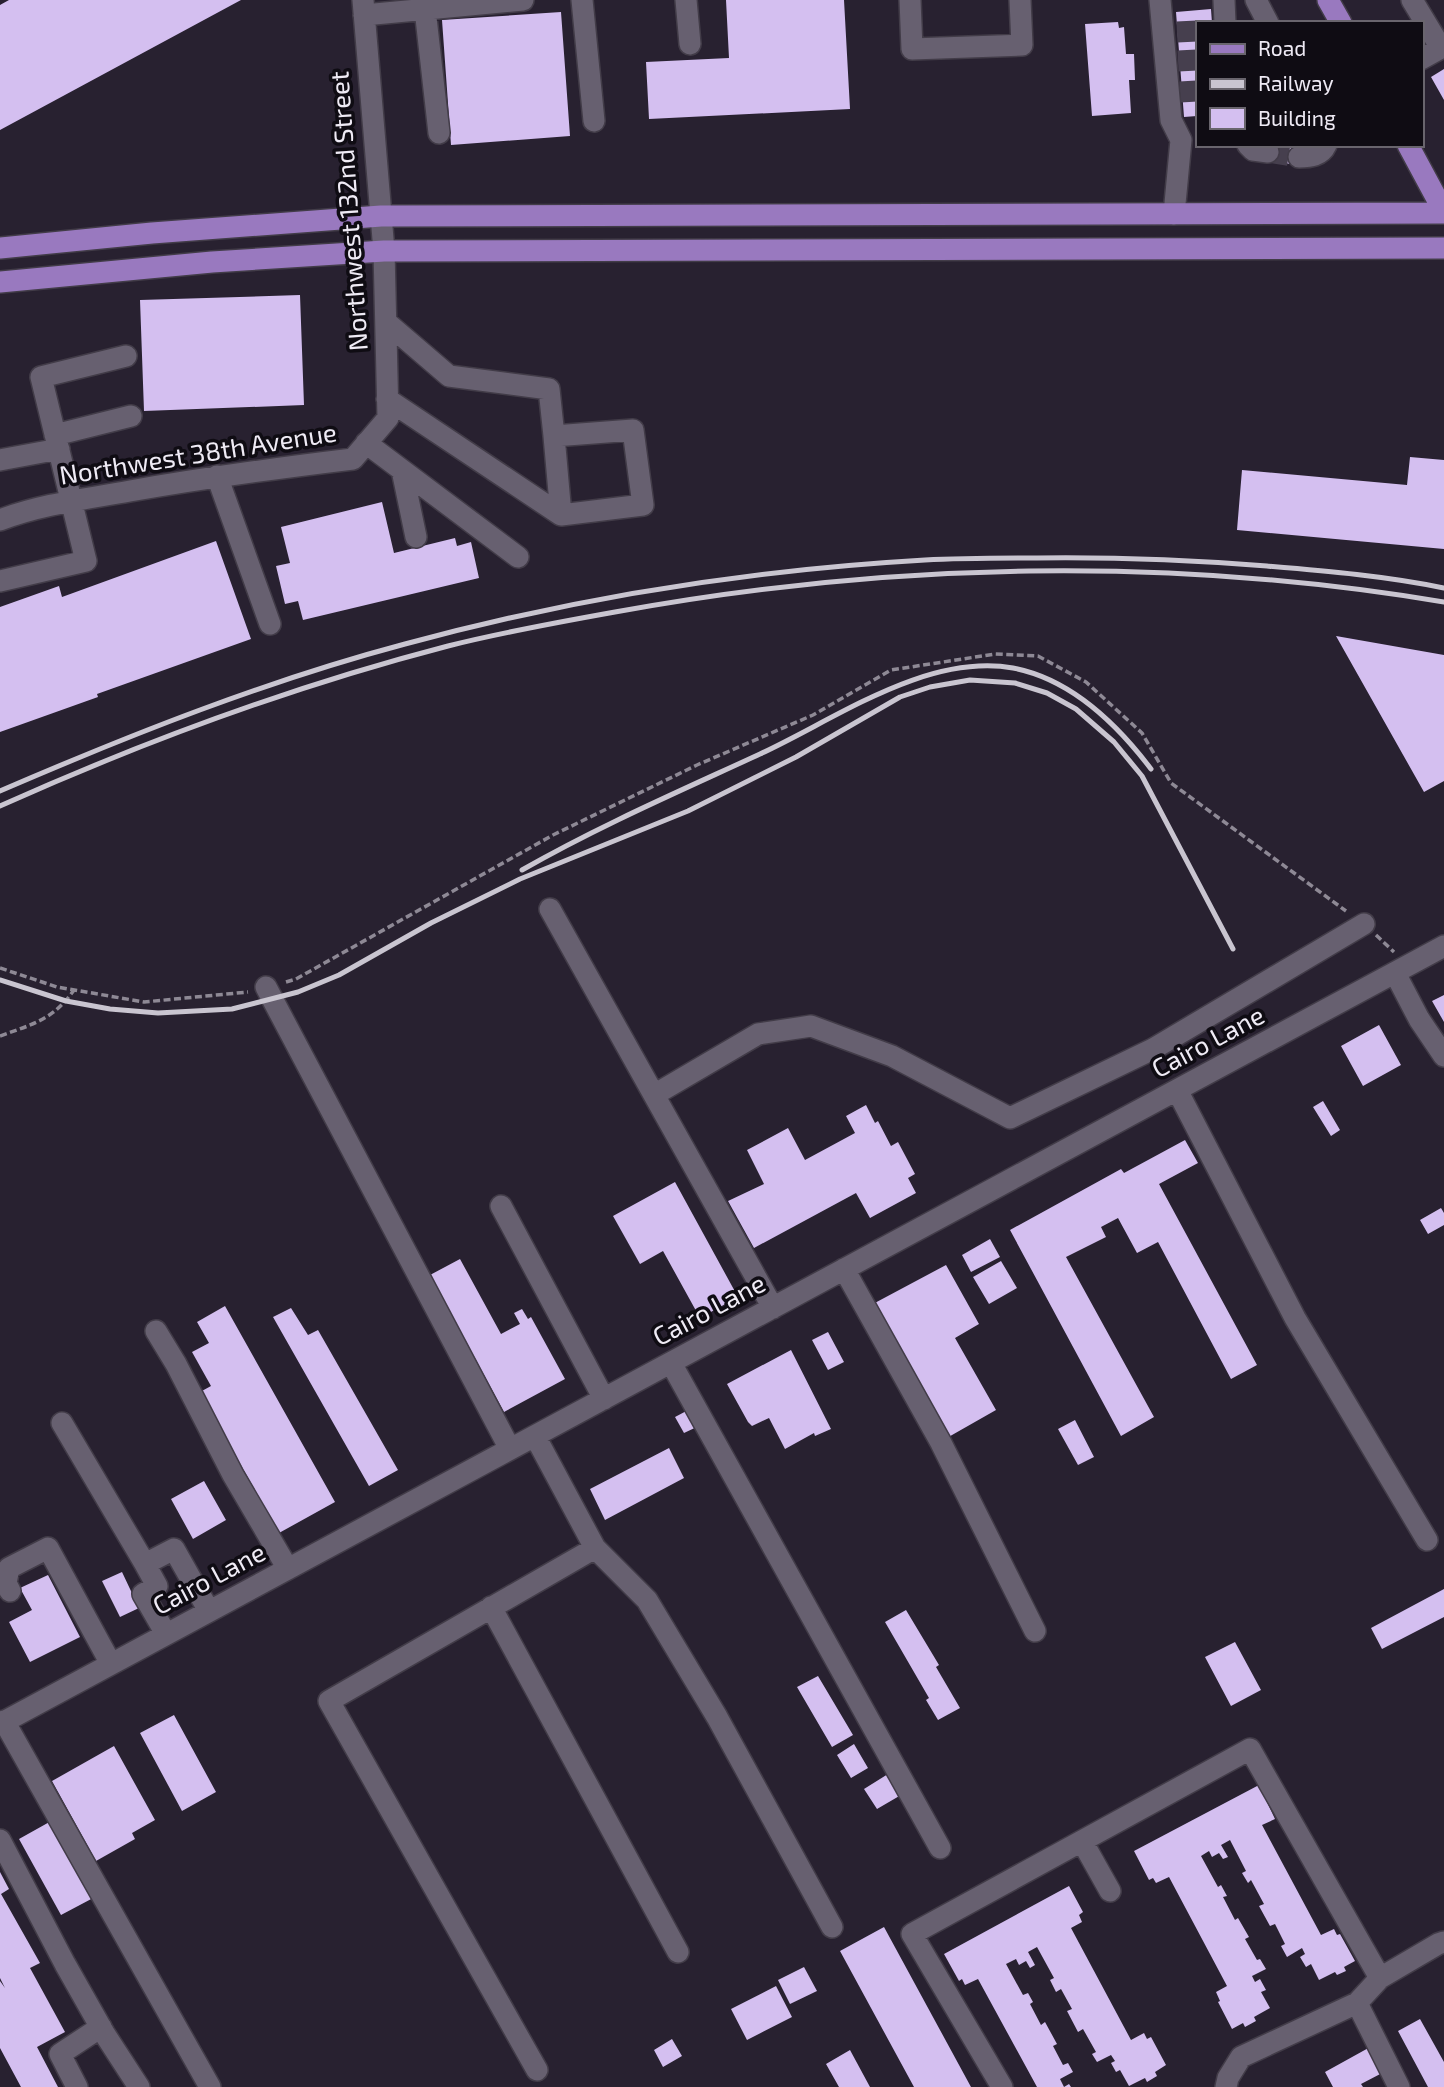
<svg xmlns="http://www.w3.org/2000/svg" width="1444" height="2087" viewBox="0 0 1444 2087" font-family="'Exo 2',sans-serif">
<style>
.building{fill:#d4bff0}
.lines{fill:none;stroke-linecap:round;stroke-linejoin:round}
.minor-tunnel{stroke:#463f4e;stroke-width:21;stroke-dasharray:21 10;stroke-linecap:butt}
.minor-casing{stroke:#423c48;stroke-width:24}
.major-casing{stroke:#423c48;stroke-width:24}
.path{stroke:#8e8995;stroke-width:3.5;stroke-dasharray:7 3.5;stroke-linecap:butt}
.minor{stroke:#676070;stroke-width:21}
.major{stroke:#9979bf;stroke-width:21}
.rail{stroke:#c9c5d0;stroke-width:5}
.labels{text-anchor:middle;stroke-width:7;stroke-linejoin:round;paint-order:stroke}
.street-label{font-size:26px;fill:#efebf5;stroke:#0f0c13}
</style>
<rect width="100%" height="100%" fill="#282130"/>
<path class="building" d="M9,0h232l-241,130v-125z
M726,0h118l6,109 -201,10 -3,-57 83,-4z
M1211,9l1,14h-15v93l-13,1 -8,-105z
M561,12l9,124 -119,9 -9,-125z
M1118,22l1,6 5,-1 2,27h8l1,26h-6l2,33 -39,3 -7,-92z
M1444,69v31l-13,-23z
M1268,145h23l-1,3 10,1 -3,16 -31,-5z
M300,295l4,110 -160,6 -4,-111z
M1410,457l34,3v89l-207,-19 5,-60 165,15z
M382,502l12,51 61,-15 2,8 14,-4 8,36 -176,42 -5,-19 -13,3 -9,-38 14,-3 -9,-36z
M216,541l35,98 -154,55 1,3 -98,35v-125l59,-21 3,11z
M1336,636l108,19v126l-20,11z
M1444,995v27l-12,-21z
M1379,1025l22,40 -38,21 -22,-40z
M1323,1101l17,29 -9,6 -18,-29z
M866,1105l9,18 3,-2 13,25 7,-4 17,32 -7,4 8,15 -46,25 -14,-25 -102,55 -26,-47 36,-17 -17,-34 41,-22 17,32 50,-27 -9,-17z
M1185,1140l13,23 -39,21 98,181 -26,14 -73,-137 -21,11 -19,-35 -17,9 5,10 -40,20 88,160 -33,19 -111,-206 111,-61 3,4z
M675,1182l63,115 -38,21 -37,-67 -23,13 -27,-48z
M1441,1208l3,5v12l-16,9 -8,-14z
M990,1239l10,18 -29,15 -9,-17z
M460,1259l41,75 19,-10 -6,-11 8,-4 6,10 3,-2 34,62 -61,33 -74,-137z
M1001,1261l16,27 -28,16 -16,-27z
M946,1265l33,59 -24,14 41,72 -51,29 -74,-134z
M225,1306l110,196 -56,31 -79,-141 11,-6 -19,-34 17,-9 -12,-21z
M291,1308l17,27 10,-5 80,140 -29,16 -96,-169z
M828,1332l16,30 -16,8 -16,-30z
M791,1350l40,79 -16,7 -1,-3 -29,16 -16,-31 -17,8 -4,-4 -21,-38z
M692,1408l9,17 -17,8 -9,-16z
M1075,1420l19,37 -16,8 -20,-36z
M669,1448l15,30 -79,42 -15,-31z
M204,1481l22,39 -33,19 -22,-40z
M122,1572l17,36 -19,9 -18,-36z
M48,1575l32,62 -50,25 -21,-40 23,-12 -12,-22z
M1444,1589v28l-62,32 -11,-21z
M906,1610l33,55 -3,2 24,41 -22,12 -12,-20 3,-2 -44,-76z
M1235,1642l26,48 -30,16 -26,-49z
M818,1676l35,59 -21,12 -35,-60z
M174,1715l42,77 -34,19 -42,-78z
M854,1744l14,24 -17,10 -14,-23z
M114,1746l41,74 -23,13 3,6 -39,22 -44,-80z
M888,1774l13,21 -24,14 -13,-20z
M1259,1785l16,34 -13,6 59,110 13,-6 3,6 3,-1 15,27 -11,6 2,4 -9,4 -2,-3 -16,8 -8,-16 -5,3 -6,-10 5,-3 -3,-6 -15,9 -6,-11 4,-2 -10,-20 -5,2 -11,-20 5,-2 -13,-24 -3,3 -6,-10 4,-2 -16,-31 -9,5 7,12 -5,2 -4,-6 -7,4 -3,-6 -8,5 17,31 3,-2 6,11 -4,1 12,23 3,-2 11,19 -4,2 12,21 3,-1 6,10 -14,7 3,6 5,-3 6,11 -5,2 9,16 -16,9 2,4 -11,6 -2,-4 -11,6 -14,-27 2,-1 -4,-9 11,-6 -58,-109 -13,6 -3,-5 -4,2 -15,-29z
M53,1820l42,77 -34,18 -42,-76z
M0,1872l9,17 -8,5 39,69 -10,5 35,64 -28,15 21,40h-37l-21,-39v-67l5,7 -5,-10z
M1069,1886l14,26 -4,3 3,7 -11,6 60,112 13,-7 3,6 4,-2 15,28 -11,7 2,4 -10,6 -2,-4 -16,8 -9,-16 -4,2 -5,-9 4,-2 -4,-6 -14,7 -5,-8 4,-2 -13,-23 -5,3 -11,-21 5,-2 -11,-20 -5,3 -6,-12 4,-2 -17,-31 -9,5 7,13 -5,3 -4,-7 -7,4 -3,-6 -10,5 17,31 5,-2 5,9 -3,2 11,21 4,-3 12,22 -4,2 10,19 5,-2 5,9 -13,7 4,8 5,-3 2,3h-34l-59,-108 -13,6 -3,-6 -3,2 -15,-27z
M884,1927l87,160h-57l-74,-136z
M804,1967l13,24 -27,13 -12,-24z
M776,1986l16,31 -45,23 -16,-31z
M1420,2019l24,43v25h-16l-30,-56z
M672,2039l10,17 -19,11 -9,-17z
M1372,2046l14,25 -25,13 2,3h-30l-8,-15z
M850,2050l20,37h-31l-13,-23z"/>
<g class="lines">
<path class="minor-tunnel" d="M1177,32l20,-1
M1178,61l19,-1
M1180,92l17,-1
M1268,152l31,5"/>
<g class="minor-casing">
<path id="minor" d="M582,0l12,121
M686,0l4,44
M910,0l2,49 110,-4 -2,-45
M1160,0l11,120 10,20 -7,74
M1224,0l1,23
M1256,0l12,23
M1412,0l29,48 -20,11
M425,9l14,124
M364,15l159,-15
M1248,145l5,5 15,2
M1299,157c11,0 22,-1 27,-12
M386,322l63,54 100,13 5,47
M387,399l174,116 82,-10 -10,-75 -79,6 7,79
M55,435l76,-19
M366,443l152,114
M0,460l59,-11
M402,470l14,67
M217,476l53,148
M0,520c42,-16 86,-21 130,-29 74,-13 148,-23 223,-32l35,-41 -4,-167 -21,-251
M0,581l86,-20 -45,-184 85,-21
M550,909l223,399
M1395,973l24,46 25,37
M266,987l244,462
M1177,1090l118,228 132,222
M654,1095l104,-61 53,-8 81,30 118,62 143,-69 211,-125
M501,1206l103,193
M844,1269l97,174 94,188
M156,1331l20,33 57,111 55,94
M671,1363l269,485
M62,1423l83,141 29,-15 35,62
M535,1436l60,112 -266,153 208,369
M595,1548l52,52 70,117 115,210
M145,1564l12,22 -14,8 23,40
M10,1591l-4,-8 3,-15 39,-20 63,116
M491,1607l187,345
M4,1721l206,366
M0,1724l1444,-778
M0,1840l65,124 39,69 35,54
M1082,1841l28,50
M1380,1978l58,-34 6,-2
M1357,2003l42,84
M77,2087l-17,-33 41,-27
M1002,2087l-90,-153 338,-185 130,229 -23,25 -116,54 -13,21 -2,9"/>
</g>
<g class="major-casing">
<path id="major" d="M1328,0l13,23
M1408,145l36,67
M0,248l152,-15 229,-17 1063,-3
M0,282l212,-20 172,-11 1060,-3"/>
</g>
<path class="path" d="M1376,935l18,17
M0,968l57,19 87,15 104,-10
M286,982l10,-3 257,-144 144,-70 116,-50 78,-45 104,-16 43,2 48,26 56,51 29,50 175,128
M0,1036c33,-12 53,-16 74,-46"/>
<use href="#minor" class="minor"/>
<use href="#major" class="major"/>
<path class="rail" d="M0,791c132,-57 266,-110 405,-147 169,-46 345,-74 520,-84 37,-2 75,-2 112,-2 77,-1 153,2 230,8 59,5 119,10 177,22
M0,806c145,-65 294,-120 448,-160 55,-14 111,-24 167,-34 273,-50 555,-56 829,-10
M522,870c77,-44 158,-79 238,-116 76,-35 166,-101 253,-86 58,11 104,56 138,101
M0,980l66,21 44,8 48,4 74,-4 66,-17 41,-17 92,-52 89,-44 168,-68 108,-54 104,-60 30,-10 40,-7 45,3 32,10 29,16 38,33 28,34 91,173"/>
</g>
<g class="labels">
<g class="street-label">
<text transform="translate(349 211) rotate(-94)" y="9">Northwest 132nd Street</text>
<text transform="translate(198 454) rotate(-9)" y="9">Northwest 38th Avenue</text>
<text transform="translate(1208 1042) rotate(-28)" y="9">Cairo Lane</text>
<text transform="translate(709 1310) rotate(-28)" y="9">Cairo Lane</text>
<text transform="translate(209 1579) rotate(-28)" y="9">Cairo Lane</text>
</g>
</g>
<rect x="1196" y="21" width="228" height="126" fill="#0f0c13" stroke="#69656d" stroke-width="2"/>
<rect x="1210" y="44" width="35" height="10" fill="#9979bf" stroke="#69656d" stroke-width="2"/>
<text x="1258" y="56" font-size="21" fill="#efebf5">Road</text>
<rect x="1210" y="79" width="35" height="10" fill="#c9c5d0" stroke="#69656d" stroke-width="2"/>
<text x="1258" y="91" font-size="21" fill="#efebf5">Railway</text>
<rect x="1210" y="108" width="35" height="21" fill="#d4bff0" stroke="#69656d" stroke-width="2"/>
<text x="1258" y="126" font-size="21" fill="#efebf5">Building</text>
</svg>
